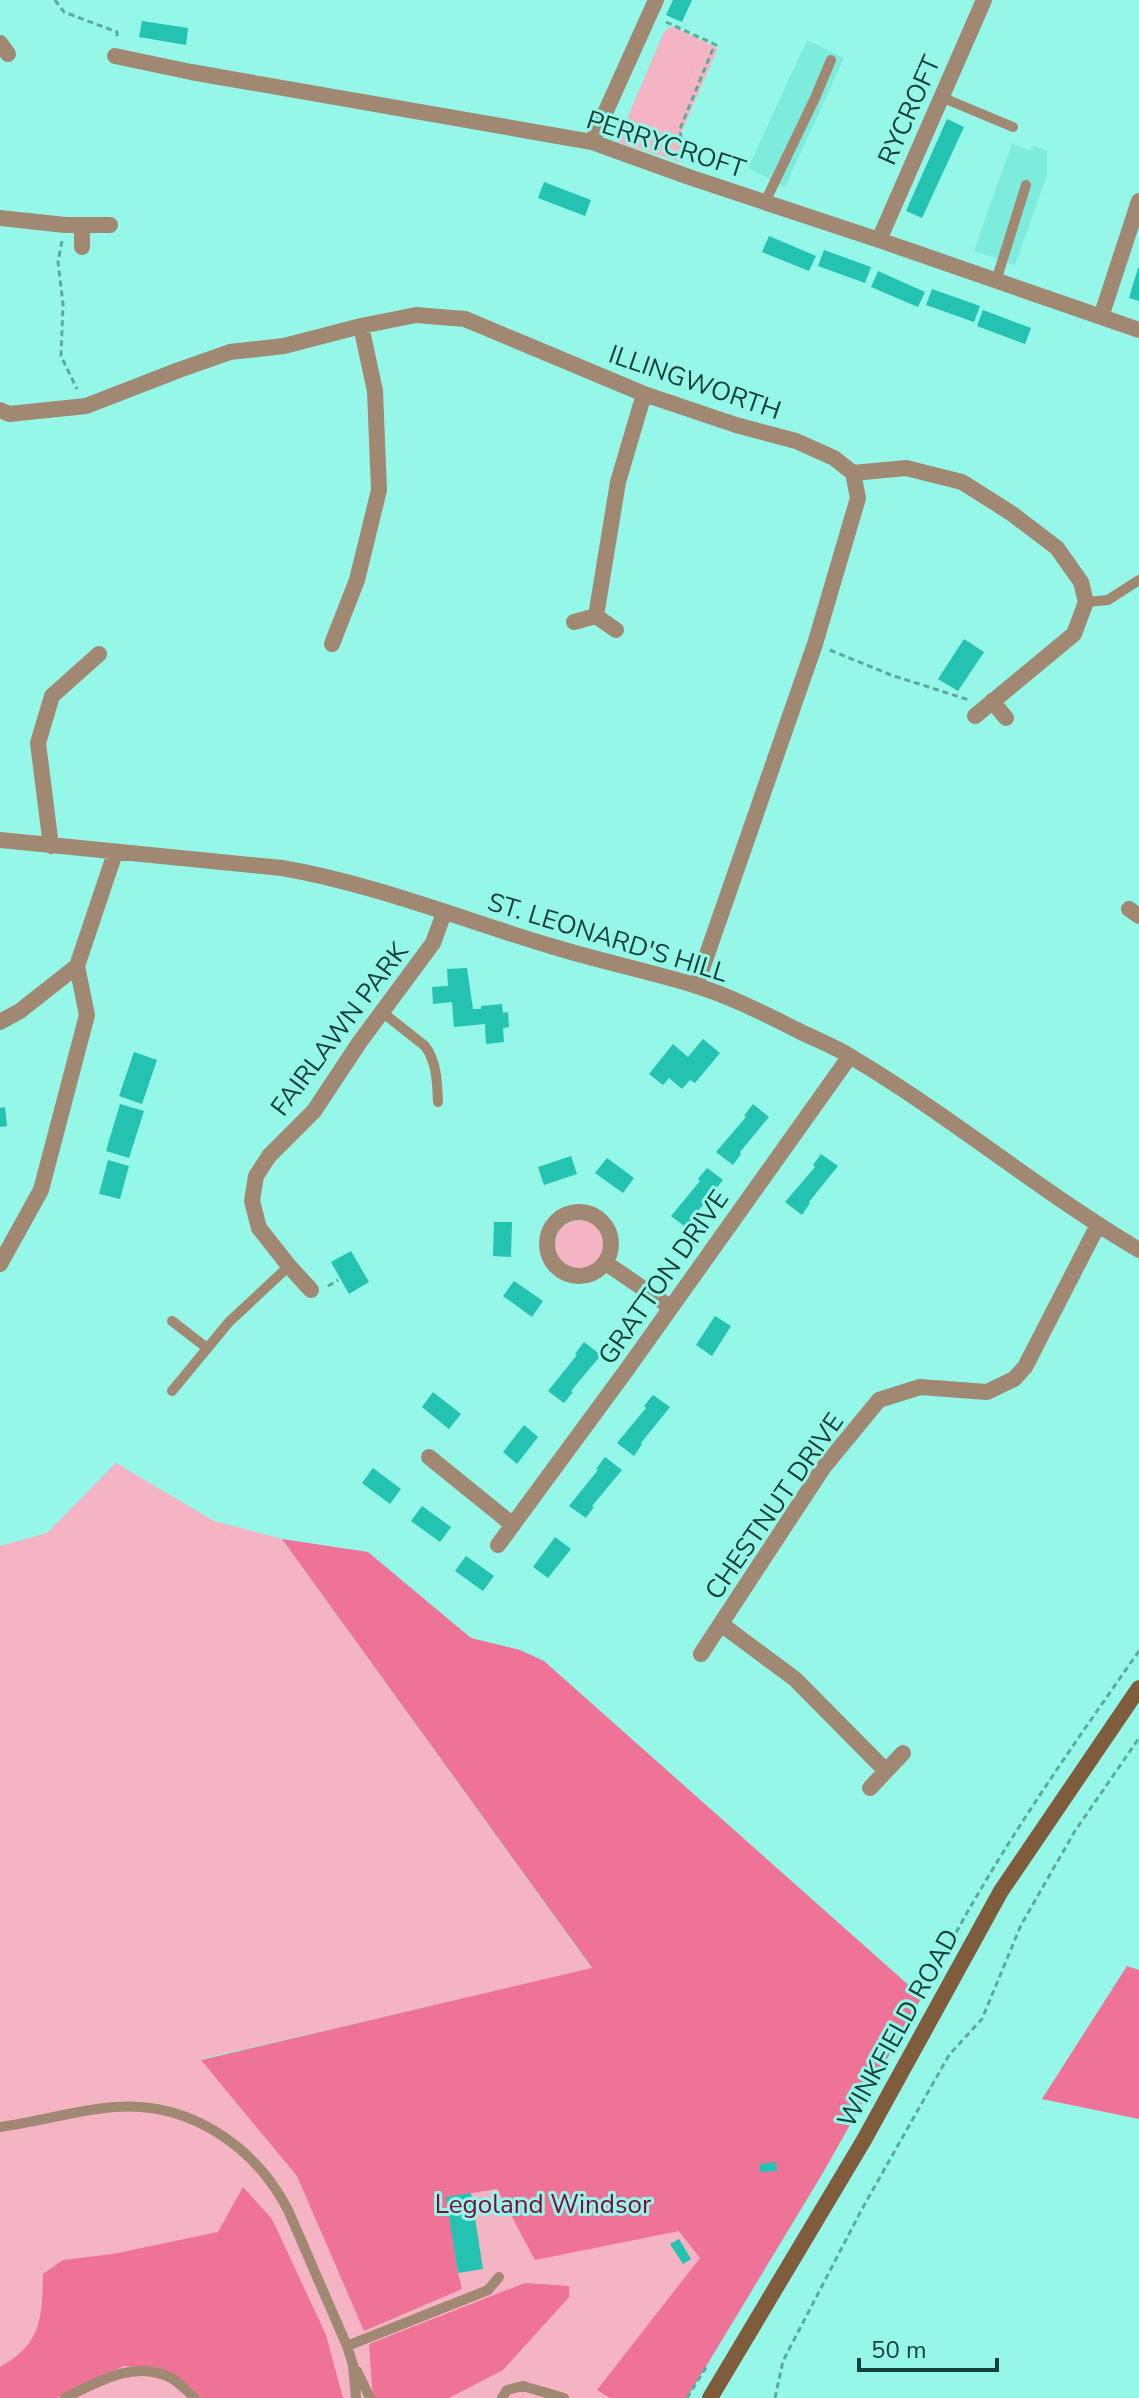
<svg xmlns="http://www.w3.org/2000/svg" width="1139" height="2398" viewBox="0 0 1139 2398" font-family="'Nunito Sans',sans-serif">
<style>
.built{fill:#7eecdc}
.green{fill:#f4b4c3}
.forest{fill:#ee7397}
.building{fill:#23c2b1}
.lines{fill:none;stroke-linecap:round;stroke-linejoin:round}
.path{stroke:#5ea99e;stroke-width:3;stroke-dasharray:6 4;stroke-linecap:butt}
.lane{stroke:#a08872;stroke-width:10}
.street{stroke:#a08872;stroke-width:16}
.secondary{stroke:#7f5c3c;stroke-width:16}
.labels{text-anchor:middle;stroke-width:6;stroke-linejoin:round;paint-order:stroke}
.street-label{font-size:26px;fill:#153f3a;stroke:#94f7e8}
.park-label{font-size:26px;fill:#800d3e;stroke:#94f7e8}
</style>
<rect width="100%" height="100%" fill="#94f7e8"/>
<path class="built" d="M807,40l37,18 -59,129 -37,-19z
M1012,143l18,8 3,-5 14,4v25l-32,90 -41,-14z"/>
<path class="green" d="M672,26l45,22 -1,5 -35,80 3,28 -4,1 -63,-20 47,-110z
M555 1245a25 25 0 1 1 50 0a25 25 0 1 1-50 0Z
M116,1463l98,58 68,18 310,430 -391,90 13,17 584,68 -143,254h-655v-852l47,-13z"/>
<path class="forest" d="M282,1539l86,13 103,86 49,12 24,11 378,336 -98,174 -137,227h-77l-13,-8 103,-132 -21,-27 -144,29 -38,-71 -50,8 11,76 4,16 -98,42 -67,-155 -96,-116 391,-92z
M1127,1966l12,4v149l-97,-20z
M243,2187l29,32 54,116 17,63h-142l-9,-10 -35,-21 -33,-1 -67,32h-57v-31c42,-23 42,-49 43,-93l20,-14 50,-6 105,-22z
M525,2283l44,3v11l-66,73 -54,28h-76l-4,-54z"/>
<path class="building" d="M673,0h19l-10,22 -16,-7z
M142,21l46,7 -2,17 -47,-8z
M947,119l17,8 -42,91 -16,-7z
M544,182l47,18 -6,16 -47,-18z
M769,236l47,20 -7,15 -47,-19z
M824,250l47,17 -6,16 -47,-17z
M1138,268h1v33l-10,-3z
M878,271l47,21 -7,15 -47,-20z
M932,289l48,17 -6,16 -48,-17z
M983,310l48,18 -6,16 -48,-18z
M964,639l20,13 -26,39 -20,-12z
M467,968l6,41h8v-3l21,-2 1,9 5,-1 1,15 -6,1 1,14 -18,2 -1,-20 -31,3 -2,-25 -19,2 -1,-17 16,-1 -1,-17z
M703,1039l17,14 -25,30 -5,-3 -8,9 -13,-11 -6,7 -14,-11 24,-30 15,13z
M134,1052l23,8 -15,44 -23,-8z
M120,1104l24,7 -15,47 -23,-7z
M753,1104l16,13 -29,35 1,2 -8,11 -17,-13 30,-35 -2,-1z
M5,1107l2,19 -7,1v-19z
M821,1154l17,12 -29,36 1,1 -8,12 -17,-13 30,-35 -2,-2z
M571,1156l6,18 -33,11 -6,-18z
M607,1158l27,20 -11,15 -28,-20z
M108,1160l21,6 -9,33 -21,-5z
M707,1168l16,12 -29,36 2,1 -9,11 -16,-12 29,-35 -2,-2z
M494,1222h18l-1,35 -18,-1z
M351,1251l18,31 -20,12 -18,-32z
M514,1281l29,20 -11,16 -29,-21z
M715,1316l16,10 -19,30 -16,-11z
M584,1342l17,13 -30,36 2,1 -9,11 -16,-12 29,-36 -2,-1z
M433,1392l28,22 -12,15 -27,-22z
M653,1395l17,12 -29,36 1,1 -8,12 -17,-13 29,-35 -2,-2z
M524,1425l14,12 -21,27 -14,-12z
M605,1457l17,13 -30,36 2,1 -8,11 -17,-12 29,-36 -2,-1z
M373,1468l28,21 -11,15 -28,-21z
M422,1506l29,21 -11,15 -29,-21z
M555,1537l16,12 -23,29 -15,-11z
M466,1556l28,20 -11,15 -28,-20z
M776,2162l1,9 -17,1v-8z
M471,2193l12,76 -25,4 -12,-76z
M679,2239l12,20 -8,5 -13,-20z"/>
<g class="lines">
<path class="path" d="M55,0l9,12 53,20v8
M666,22l50,23 -4,6 -32,78 3,26
M62,241l-4,21 5,42 -2,52 16,33
M830,650l61,25 78,25
M328,1286l10,-6
M942,1959c56,-108 127,-208 197,-308
M687,2398l21,-34
M775,2398l8,-37 79,-152 87,-154 33,-36 39,-94 54,-94 64,-93"/>
<path class="lane" d="M941,97l72,30
M765,202l50,-104 16,-38
M996,281l30,-96
M1086,602l22,-2 31,-20
M382,1012l43,34c12,16 12,36 13,56
M172,1321l35,27
M172,1391l57,-69 60,-56
M0,2127c38,-5 76,-17 115,-20 74,-6 140,39 173,103l59,136 6,19 3,33
M347,2346l141,-56 11,-13
M357,2371l13,27
M65,2398c32,-16 70,-39 106,-20 9,5 16,13 24,20
M502,2398l5,-8 16,-4 41,12"/>
<path class="street" d="M0,43l8,11
M115,56l76,16 401,70 97,35 190,63 260,90
M592,142l64,-142
M0,218l65,7h45
M879,240l105,-240
M82,247v-22
M1101,317l38,-116
M0,410l9,4 77,-8 93,-36 51,-18 54,-6 77,-20 55,-11 49,4 179,75 92,31 60,16 38,17 19,15 5,25 -43,146 -119,342
M853,473l53,-5 56,14 49,31 46,35 24,34 5,20 -12,32 -99,82
M596,616l22,-134 26,-88
M574,622l22,-6 20,14
M332,644l25,-64 22,-90 -4,-99 -14,-65
M992,701l14,17
M0,840l282,28c93,16 181,52 272,79 46,14 94,24 140,38 36,11 71,29 105,46 18,9 37,16 54,27 99,59 187,133 286,192
M51,846l-13,-103 14,-47 47,-42
M1129,909l10,7
M0,1022l20,-11 57,-45
M547 1244a32 32 0 1 1 64 0a32 32 0 1 1-64 0Z
M606,1263l64,44
M0,1264l41,-74 46,-175 -10,-49 38,-113
M311,1290l-22,-24 -30,-38 -7,-27 4,-25 13,-20 45,-45 45,-68 74,-100 11,-30
M429,1457l84,68
M498,1545l130,-177 222,-312
M721,1624l74,55 91,92
M701,1654l122,-186 56,-68 41,-13 67,5 27,-13 11,-12 73,-142
M870,1788l33,-35"/>
<path class="secondary" d="M710,2398l154,-258 137,-249 138,-203"/>
</g>
<g class="labels">
<g class="street-label">
<text transform="translate(909 110) rotate(-66)" y="9">RYCROFT</text>
<text transform="translate(666 144) rotate(18)" y="9">PERRYCROFT</text>
<text transform="translate(695 382) rotate(19)" y="9">ILLINGWORTH</text>
<text transform="translate(608 937) rotate(17)" y="9">ST. LEONARD'S HILL</text>
<text transform="translate(339 1029) rotate(-53)" y="9">FAIRLAWN PARK</text>
<text transform="translate(663 1277) rotate(-55)" y="9">GRATTON DRIVE</text>
<text transform="translate(774 1506) rotate(-55)" y="9">CHESTNUT DRIVE</text>
<text transform="translate(898 2028) rotate(-61)" y="9">WINKFIELD ROAD</text>
</g>
<g class="park-label">
<text x="543" y="2213">Legoland Windsor</text>
</g>
</g>
<path d="M859 2358v12h138v-12" fill="none" stroke="#153f3a" stroke-width="4"/>
<text x="871" y="2358" font-size="24" fill="#153f3a" stroke="#94f7e8" stroke-width="6" paint-order="stroke">50 m</text>
</svg>
